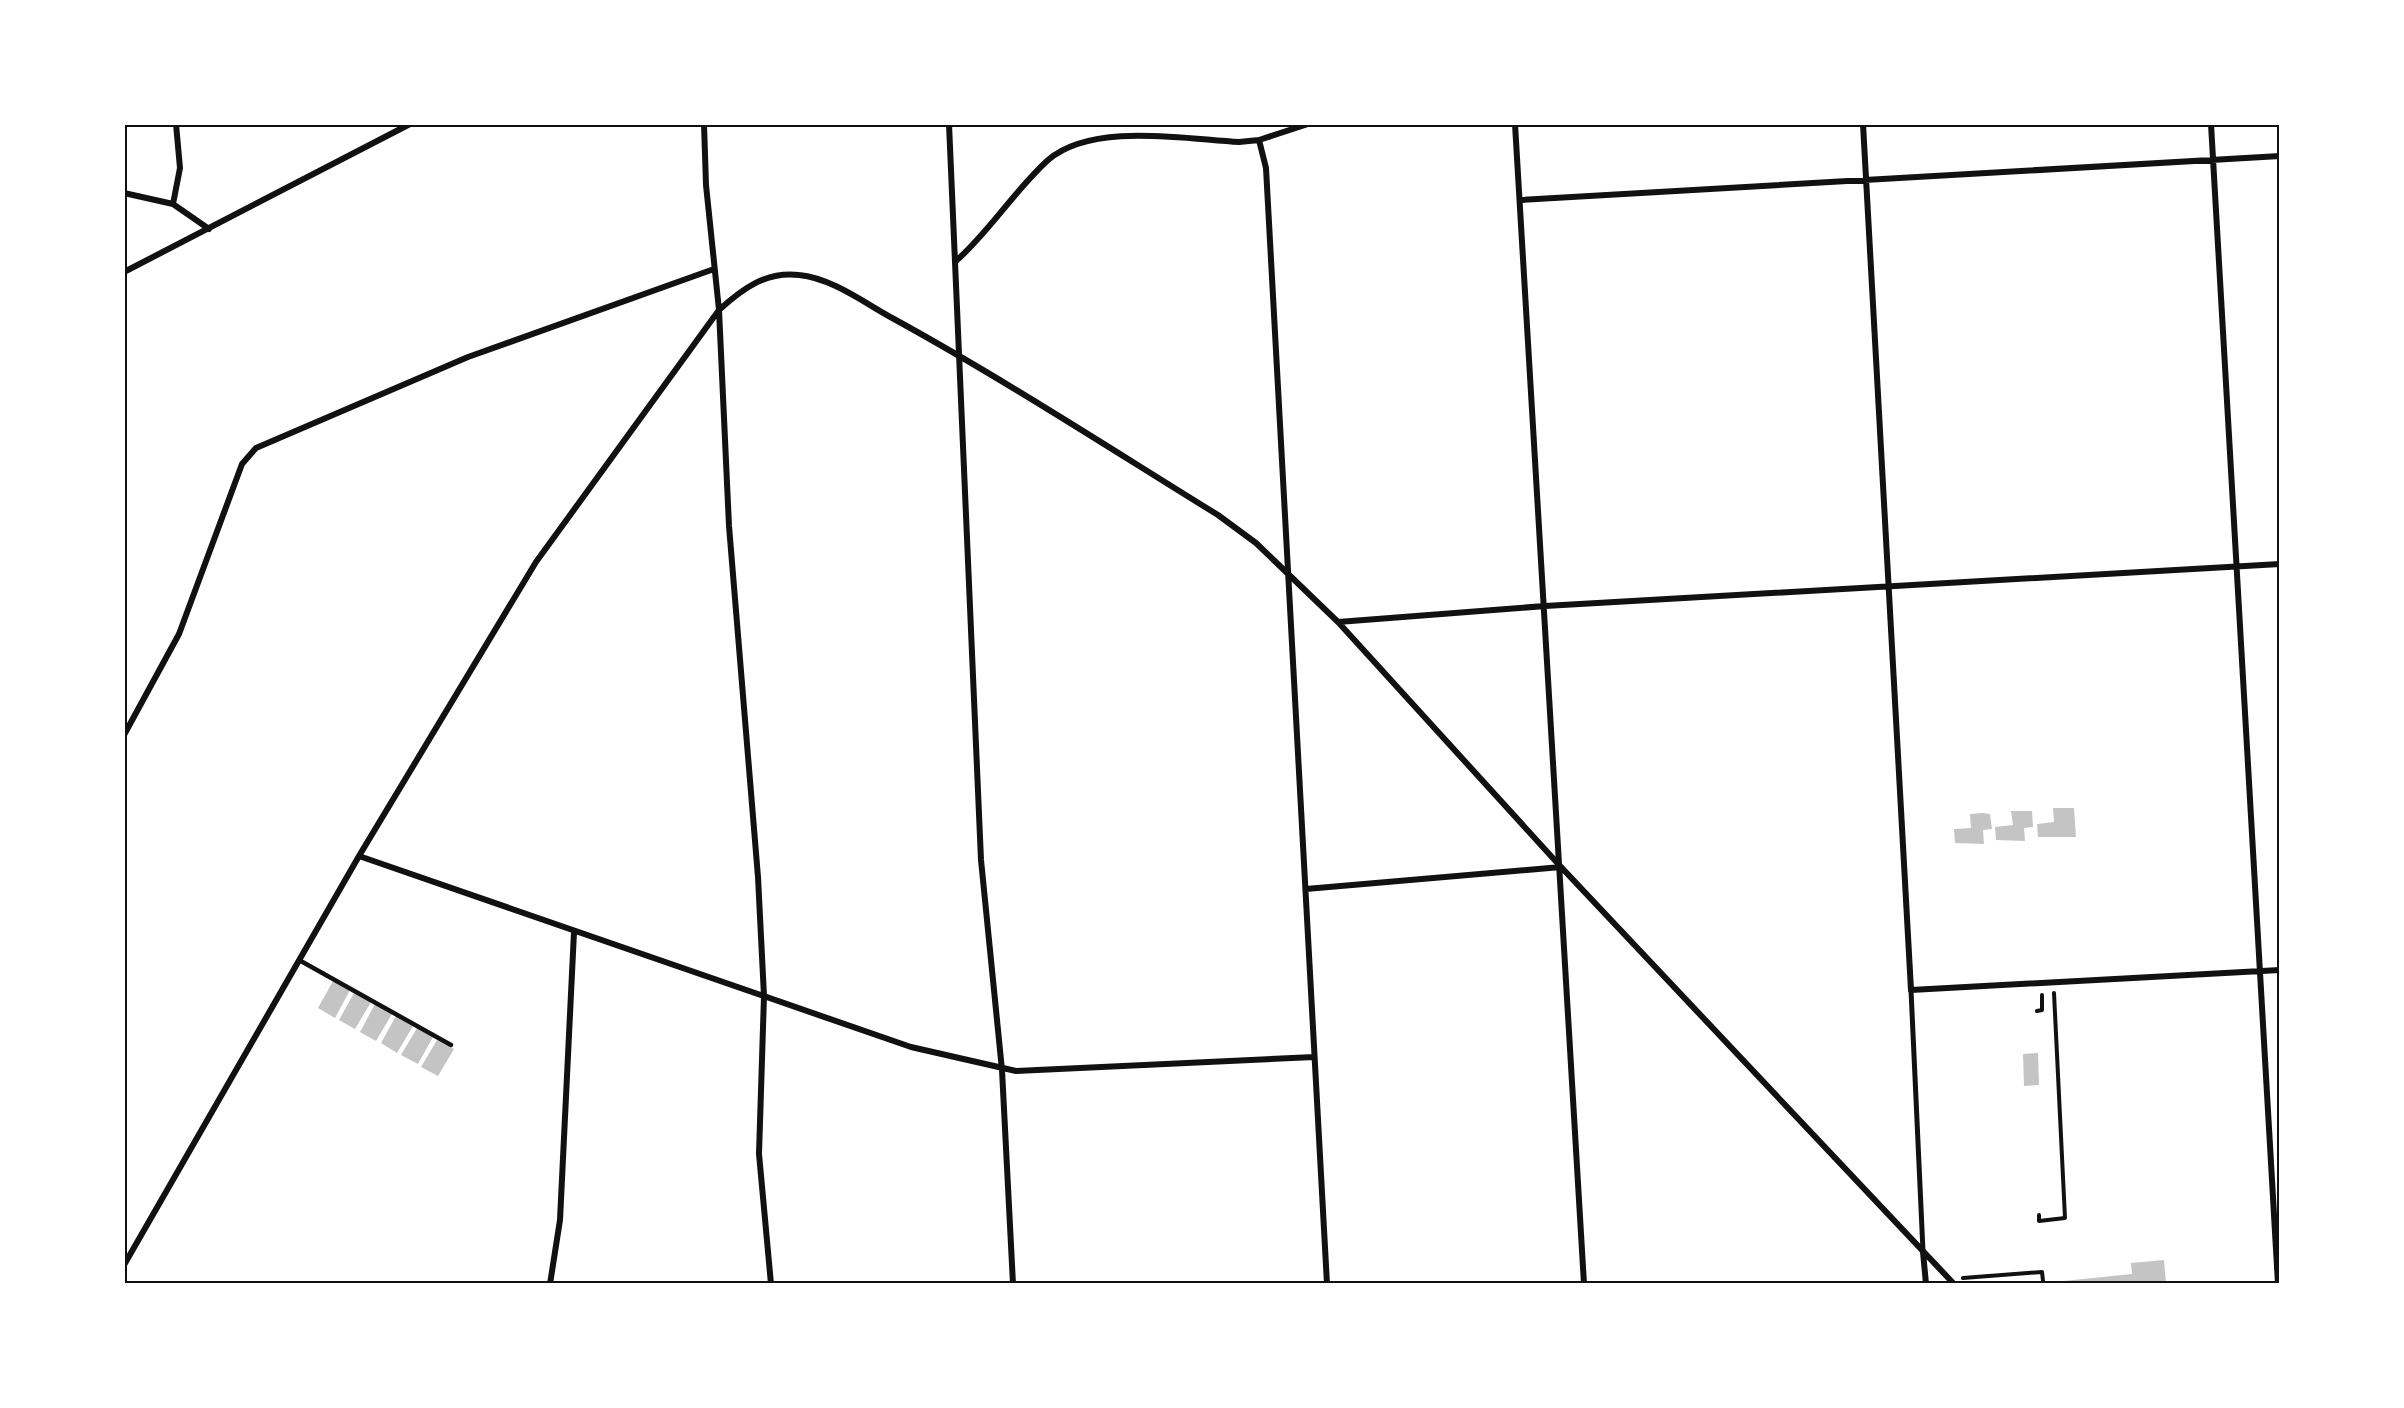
<svg xmlns="http://www.w3.org/2000/svg" width="2404" height="1408" viewBox="0 0 2404 1408" font-family="'Work Sans',sans-serif">
<style>
.building{fill:#c4c4c4}
.lines{fill:none;stroke-linecap:round;stroke-linejoin:round}
.path{stroke:#111;stroke-width:4}
.service{stroke:#111;stroke-width:4.5}
.pedestrian{stroke:#111;stroke-width:5}
.minor{stroke:#111;stroke-width:6}
.neatline{fill:none;stroke:#111;stroke-width:2}
</style>
<rect width="100%" height="100%" fill="#fff"/>
<path class="building" d="M2053,808h21l2,29h-38l-1,-13 17,-2z
M2011,811h21l1,16 -9,1 1,13 -29,-1 -1,-13 18,-2z
M1983,813l7,1 2,15 -9,1 1,14 -29,-1 -1,-14 17,-1 -1,-14z
M333,981l17,9 -15,28 -17,-10z
M354,993l17,9 -16,27 -16,-9z
M375,1004l17,10 -16,27 -16,-9z
M396,1016l17,10 -16,27 -16,-10z
M417,1028l16,9 -15,27 -17,-9z
M437,1040l17,9 -16,27 -17,-9z
M2038,1053l1,32 -15,1 -1,-32z
M2164,1260l2,24h-132l98,-10 -1,-11z"/>
<g class="lines">
<path class="path" d="M2037,1011l5,-1v-15
M2039,1215v6l26,-3 -11,-225
M1963,1278l79,-6 1,9"/>
<path class="service" d="M299,960l152,85"/>
<path class="pedestrian" d="M1911,990l12,261"/>
<path class="minor" d="M704,124l2,61 13,125 10,216 29,351 6,119 -5,158 12,130
M949,124l32,736 21,210 11,214
M1515,124l69,1160
M1863,124l48,866 369,-20
M2211,124l67,1160
M1259,140l7,28 61,1116
M124,193l49,11 36,25
M1521,200l759,-44
M173,204l7,-36 -4,-44
M956,261c34,-30 58,-70 92,-101 44,-38 136,-21 191,-18l20,-2 49,-16
M124,272l286,-148
M1338,622l207,-16 735,-42
M124,735l55,-101 63,-170 14,-16 212,-91 246,-88
M359,856l552,191 105,24 298,-14
M1306,889l255,-22
M1923,1252l3,32
M124,1265l235,-409 177,-294 183,-252c23,-21 47,-39 80,-35 33,3 67,29 95,44 111,61 217,130 324,196l38,28 82,79 223,245 393,417
M550,1284l10,-64 14,-288"/>
</g>
<rect width="2404" height="1408" fill="none" stroke="#ffffff" stroke-width="252"/>
<rect x="126" y="126" width="2152" height="1156" class="neatline"/>
</svg>
